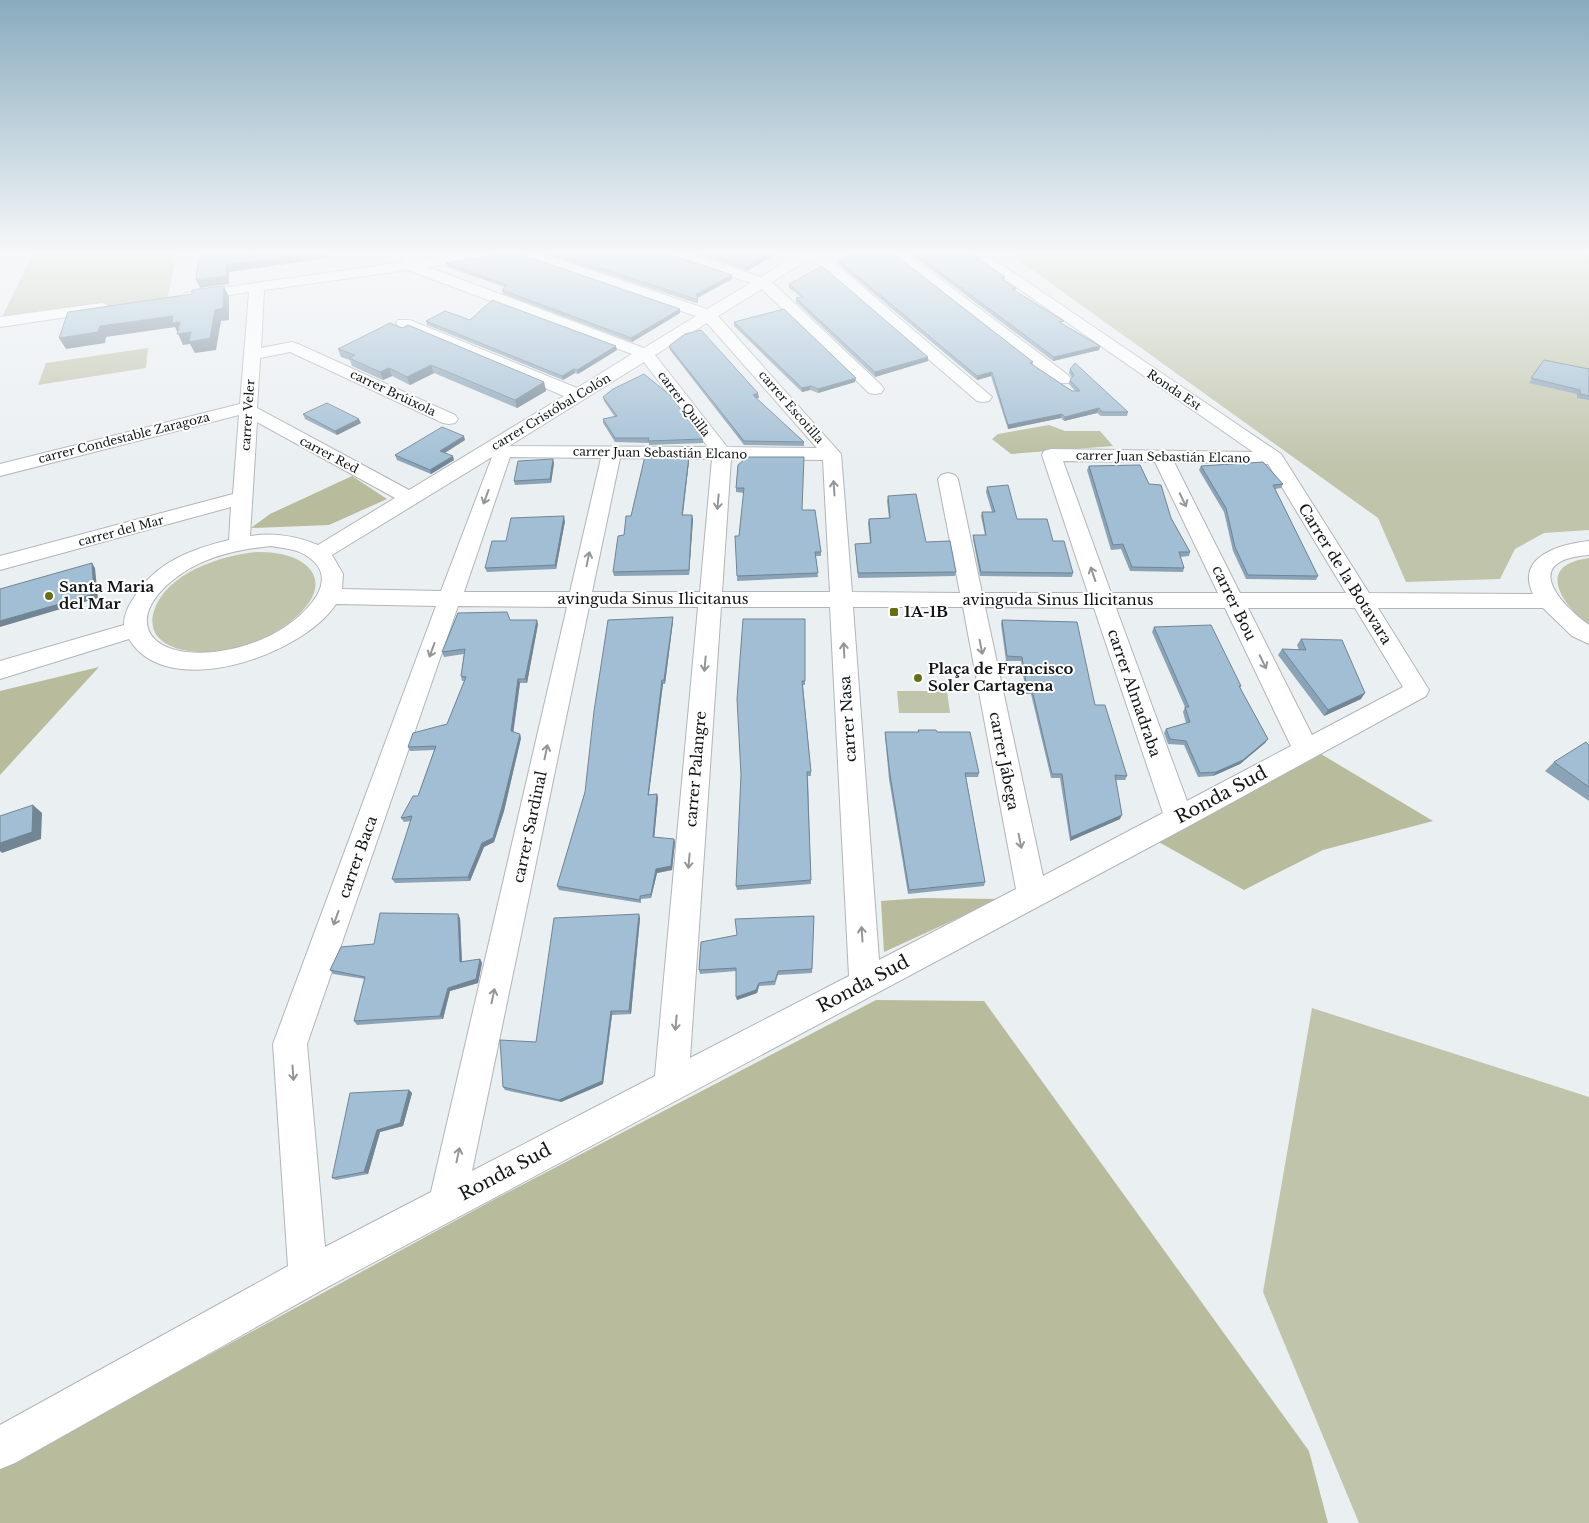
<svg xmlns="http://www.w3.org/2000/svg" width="1589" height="1523" viewBox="0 0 1589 1523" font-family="'Libre Baskerville',serif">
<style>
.green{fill:#c0c4ab}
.forest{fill:#b8bc9c}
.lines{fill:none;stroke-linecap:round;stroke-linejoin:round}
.minor-casing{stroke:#b1b5b9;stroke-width:2}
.minor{fill:#fff;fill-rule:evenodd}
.wall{fill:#8aa3b6}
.shaded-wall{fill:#718594}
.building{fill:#a1bed4;stroke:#718594}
.oneway{stroke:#949596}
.poi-dot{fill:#686e14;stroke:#fff;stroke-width:2}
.labels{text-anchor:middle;stroke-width:4;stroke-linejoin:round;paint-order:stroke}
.far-street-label{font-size:12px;fill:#121415;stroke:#fff}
.street-label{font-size:15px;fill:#121415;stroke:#fff}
.poi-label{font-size:15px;font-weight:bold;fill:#121415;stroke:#fff;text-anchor:start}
.near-street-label{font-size:18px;fill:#121415;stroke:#fff}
</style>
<rect width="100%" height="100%" fill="#eaeff2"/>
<path class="green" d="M33,254h144l-10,45 -167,22z
M1010,254h579v276l-45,3 -29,16 -15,30 -94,3 -28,-64z
M148,348l-2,20 -108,17 8,-22z
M257,552c53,-1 83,31 33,70 -25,20 -59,31 -91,30 -15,-1 -32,-4 -42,-16 -5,-7 -6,-17 -3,-25 12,-38 68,-56 103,-59z
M1589,558v67c-28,-21 -54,-60 0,-67z
M897,691h50l3,22h-51z
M1312,1008l277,89v426h-230l-96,-231z"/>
<path class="forest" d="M1049,425l16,6h35l13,15 -102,8 -19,-15 6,-5z
M352,476l35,23 -58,26 -78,3 19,-14z
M99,667l-99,108v-84z
M1321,754l112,67 -110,29 -79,40 -87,-49z
M922,898l78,1 -116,53 -3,-51z
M876,1000l108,1 325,450 19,72h-1328v-54l495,-270z"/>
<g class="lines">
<g class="minor-casing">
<path id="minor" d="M408,254h14l-4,6 38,-6h40l-7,4 -61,9 216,81 52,-32 -174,-59 -2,-3h22l165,55 44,-26 -82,-26 -2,-3h23l71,23 37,-23h26l168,143 -3,4 -6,1 -6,-1 -166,-143 -39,24 109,103 3,4 -3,4 -6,1 -6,-1 -107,-104 -44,27 123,138 11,138 108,1 -22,-114 3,-4 7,-2 7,2 3,4 24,114h106l-46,-138 2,-4 7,-2 202,3 -284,-198h17l295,200 88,139 164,1c-18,-38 28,-50 56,-53v14c-67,5 -33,46 0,70v19l-17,-8 -29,-28h-165l51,82 -3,6 -237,130 -867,464 -307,173 -15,6v-44l288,-159 -15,-222 163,-438 -100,-2c-33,51 -169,99 -207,35l-129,40v-18l124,-36c0,-12 5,-20 11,-29 21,-34 57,-47 94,-56l2,-33 -231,63v-14l233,-62 6,-79 -239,61v-12l240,-60 9,-112 -59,9 -5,-2 -3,-3 3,-3 218,-31zM408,270l224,84 -55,34 -167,-68h-12l-2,3 2,3 166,70 -155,94 -152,-82 3,-50 30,-6 153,71 6,1 6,-1 3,-4 -3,-4 -157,-71 -6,-2 -31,6 3,-58zM707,323l110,125 -90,-1 -72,-92zM644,362l64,85 -199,-1zM257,422l138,76 -77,47c-22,-9 -44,-13 -68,-9zM492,457l-51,134 -99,-2 1,-15 -11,-19zM510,457l91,1 -31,134h-106zM620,458l92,1 -12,133h-108zM731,459l92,1 7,132h-108zM1063,461l92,1 63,131h-107zM1174,462l94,2 78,129h-106zM271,546c12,2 26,3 36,10 35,23 0,56 -22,71 -21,14 -46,22 -71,25 -74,7 -91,-40 -30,-80 26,-17 57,-23 87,-26zM458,606l109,1 -136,585 -106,55 -18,-203zM589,607h109l-43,469 -183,95zM721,607h109l19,369 -159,82zM853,607h110l53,282 -137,71zM985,607l109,1 69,205 -120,63zM1116,608h109l66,138 -104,55zM1248,608h107l48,79 -91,48z
M891,254h16l161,121 3,4 -3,4h-12z
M102,303l5,2 3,3 -3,3 -107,16v-10z"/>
</g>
<use href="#minor" class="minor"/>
</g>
<path class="wall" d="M545,254h123l64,25 -34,19v4l-2,1z
M697,254h79l-29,17z
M911,254h61l33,23 -1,4 12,7 -1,3 49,34 36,21 -1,4 -46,11z
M521,255l159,58 -48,29 -129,-48 -1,-4 3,-3 -58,-20 -1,-4z
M837,259l196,103 -1,3 40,26h3l-6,-7 1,-4 2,-2 -3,-5 1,-4 58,43 -1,4h-26l-4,-3 -33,8 -3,-3 -53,11 -17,-53 -14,4 -140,-117z
M789,284l139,77 -53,16 -79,-75v-4l5,-1 -12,-9z
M470,320l147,30 -39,24 -3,-1 -12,7 -136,-55 -1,-4z
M734,322l121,60 -37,11 -8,-3 -8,2 -68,-66z
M669,346l90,52h-3l48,44v4l-60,-1 -74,-95z
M338,349l206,33 2,9 -29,17 -83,-35 -24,12 -18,-9 -9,4 -31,-14 -2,-6 -9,-3z
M1544,360l45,9v31l-12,-2v-4l-48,-11z
M603,397l100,42v4l-54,2v-2l-34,-1 -12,-19v-4l12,-2 -11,-16z
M303,414l58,9 -24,12 -32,-16z
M465,440l-20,13 9,7 -23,14 -34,-14 -2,-5z
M689,456v5l-6,54 10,4 -4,56 -75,1 -1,-4 11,-37 7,-19z
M554,463l-3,20 -36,2 -1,-4z
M738,465l64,45 19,42v4h-5l2,21 -81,4 2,-45 5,-43 -8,-1v-4z
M1089,466l60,18 22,34 19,34 -1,4 -9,1 4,11 -1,4 -53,-1 -9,-22 -10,1 -24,-80z
M1201,466l82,18 -2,4 -6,1 43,87 -2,4 -70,-1 -13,-28 -9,-39 -25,-42z
M987,487l30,32 36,22 20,32 -1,4 -92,-1 -7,-37v-4h12l-4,-19 1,-4h10l-6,-20z
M888,496l38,46 30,30 -1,4 -97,2 -3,-34 15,-1 -2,-20 1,-4 20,-1 -2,-17z
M565,521l-9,48 -69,3 -2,-4 21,-27z
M673,617v4l-8,63h-2l-14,111 8,-1 1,4 -4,39 20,2 1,3 -3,28 -15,3 -6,25 -10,1v4l-82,-13 -2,-4 28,-94z
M805,619v66h-2l8,87v4h-3l3,108 -74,6 -1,-4z
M510,620l28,4 -11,59h-7l-7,48 8,7 -17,73 -10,31 -10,5 -14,34 -75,2 -3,-4 19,-58 -7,1 -3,-4 17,-22 16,-46 -24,1 -2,-4 39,-23 17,-43h-2l-1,-5 3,-22 -20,3 -2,-5z
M1002,620l93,85 32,71 -2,4h-9l4,39 -50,22 -10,-63h-9l-20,-84h-5l-5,-33h-15l-5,-37z
M1154,627l87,59 -1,2 28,51 -3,4 -25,21 -27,12 -15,1 -14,-32 -16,-1 -4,-11 2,-4 20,-6 -3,-11 2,-5 -33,-75z
M1301,639l60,60 -37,17 -46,-61 4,-6 17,1 -2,-5z
M918,730l19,2 42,41 -1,4h-12l19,105 -1,4 -76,8 -19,-115 -4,-43v-4h33z
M1589,745v56l-44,-30 9,-9z
M814,916l-2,57 -34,2 -3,10 -16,1 -2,7 -20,7 -1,-29 -36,3 -1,-4 38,-35z
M460,918l2,44 18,-3 2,4 -4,20 -28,8 -7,28 -86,6 -3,-4 11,-42 -32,-5 -3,-4 44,-26z
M640,918l-9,96 -19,1 -9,69 -42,18 -56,-12 -2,-3 33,-45z
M409,1090l3,3 -9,33 -23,6 -12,42 -32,6 -4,-2z"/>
<path class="shaded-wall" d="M303,254h26v4l-100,14v12l-29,4 -4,-8 30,-15z
M769,254h7l-29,17v-4z
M732,275v4l-36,19v-4z
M224,286l5,11v23l-8,1 -5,29 -21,3 -5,-9 -7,1 -8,-18 -69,10 -1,6 -39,6 -7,-11 41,-12 115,-16z
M698,298v4l-2,1v-4z
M680,309v4l-48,29 -1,-4z
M616,346l1,4 -39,24 -1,-4z
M1100,346l-1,4 -46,11 1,-4z
M928,357v4l-53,16v-5z
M431,365l3,8 -24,12 -3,-8z
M389,368l3,8 -9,4 -3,-8z
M574,369l1,4 -12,7 -1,-4z
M992,372l-1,4 -14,4v-4z
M856,378l-1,4 -37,11v-4z
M544,382l2,9 -29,17 -2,-8z
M811,386l-1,4 -8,2v-4z
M758,393l1,5 -6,1v-4z
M1099,408l-2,5 -33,8 1,-4z
M1062,414l-1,4 -53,11v-4z
M359,419l2,4 -24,12 -2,-4z
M464,436l1,4 -24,15 -1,-4z
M453,456l1,4 -23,14 -1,-4z
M689,456v5l-7,58v-4z
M553,459l1,4 -3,20 -1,-4z
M692,515l1,4 -4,56v-5z
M564,516l1,5 -9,48 -1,-4z
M92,563l3,5 3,30 -98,29v-6z
M673,617v4l-8,63 -1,-4z
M537,620l1,4 -11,59 -2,-4z
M518,679l2,4 -7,52 -2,-4z
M662,680l1,4 -15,115v-4z
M1365,693l-4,6 -37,17 4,-6z
M520,734l1,4 -17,73 -10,31 -10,5 -14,34 -2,-4z
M1268,739l-3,4 -25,21 -27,12 3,-4z
M657,794l1,4 -4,43 -1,-4z
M33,805l9,8 -1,26 -39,14 -2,-2v-8z
M1122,815l-2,4 -50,22 1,-4z
M674,839l1,3 -3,28 -15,3 -6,25v-4l5,-25z
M458,914l2,4 2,47 -2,-3z
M639,914l1,4 -9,96 -2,-3z
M480,959l2,4 -4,20 -28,8 -7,28 -3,-3 8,-28z
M759,983v3l-2,7 -20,7 -1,-3z
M611,1011l1,4 -9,69 -42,18 -2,-2z
M409,1090l3,3 -9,33 -23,6 -12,42 -4,-2 13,-42z"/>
<path class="building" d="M199,254h104l-77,11v11l-30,4z
M501,254h19l160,55 -49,29 -129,-48 5,-5 -61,-22z
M556,254h112l64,21 -36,19 2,4 -2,1z
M708,254h61l-22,13z
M855,254h39l139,108 -3,1 42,28h8l-10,-11 4,-5 -4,-6 5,-6 53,49h-26l-3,-4 -34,9 -3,-3 -54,11 -16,-53 -15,4 -140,-117z
M916,254h56l33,23 -5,1 16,10 -4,1 52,32 -5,1 41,24 -46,11z
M822,266l106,91 -53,15 -79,-74 8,-1 -15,-13z
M224,286l-1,22 -8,2 -5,28 -21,4 2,-10 -14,2 3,-12 -8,1 1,-7 -73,10 -2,6 -39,6 9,-26 124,-18v-4z
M492,300l124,46 -39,24 -3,-1 -12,7 -136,-55 19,-10 25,9z
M784,309l72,69 -38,11 -7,-3 -9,2 -68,-66z
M390,323l12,5 6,-3 136,57 -29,18 -84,-35 -24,12 -18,-9 -9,4 -31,-14 6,-3 -17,-6z
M701,330l57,63 -5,2 51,47 -60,-1 -75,-95 16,-12z
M1544,360l45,9v27l-9,-2v-4l-49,-12z
M644,374l26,21 33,44 -55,2 1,-3h-34l-12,-19 14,-3 -14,-19 10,-8z
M327,403l32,16 -24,12 -32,-17z
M442,427l22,9 -24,15 13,5 -23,14 -35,-15z
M645,456h44l-7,59h10l-3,55 -76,2 5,-36 6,-1 2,-19h5z
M747,457h57l-2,53h13l6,42h-6l3,21 -81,3 -2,-40h4l5,-48h-8l2,-23z
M553,459l-3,20 -36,2 4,-20z
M1263,462l20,22 -10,1 45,91 -70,-1 -13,-28 -9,-39 -25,-42z
M1140,465l9,19 12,1 10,33 19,34h-11l5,16 -52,-1 -9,-23 -10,1 -24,-79z
M1008,485l9,34h30l6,22h11l9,32 -92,-1 -8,-37h13l-4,-23h13l-8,-25z
M916,494l10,48 24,-1 6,31 -98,1 -3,-29 16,-1 -2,-24 21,-1 -2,-22z
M564,516l-9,49 -70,3 7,-27h14l5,-23z
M92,563l2,31 -94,27v-32z
M507,612l3,8h27l-12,59h-7l-7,52 9,3 -18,73 -9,31 -11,5 -14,34 -76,2 20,-63 -11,2 12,-22h5l18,-50 -28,1 5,-14 34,-9 19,-47 -5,-1 4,-27 -23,3 16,-39z
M673,617l-9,63h-2l-14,115 9,-1 -4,43 21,2 -3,27 -15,3 -5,25 -11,2v4l-83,-14 28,-94 9,-81 14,-91z
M743,619h62v62h-3l9,91h-4l4,108 -75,6 5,-111 -4,-76z
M1002,620l75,2 18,83h10l22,71 -12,-1 7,40 -51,22 -9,-63h-10l-20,-84 -5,-1 -5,-32 -15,-1z
M1211,625l30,61h-2l29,53 -25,21 -27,12 -16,1 -14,-32 -16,-2 -4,-10 24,-7 -5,-15h4l-35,-80z
M1301,639l41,1 23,53 -37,17 -46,-61 24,1z
M918,730h18l1,2h33l9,41h-14l20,109 -76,8 -19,-115 -5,-43h34z
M1586,742l3,3v42l-35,-25z
M33,805l-1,27 -32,11v-27z
M380,913l78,1 2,48 20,-3 -4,20 -28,9 -8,28 -86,5 11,-44 -35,-7 11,-23 33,-3z
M639,914l-10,97h-18l-9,70 -43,19 -56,-13 -3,-47 36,2 18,-124z
M814,916l-2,53 -34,2 -3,10 -16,2 -3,7 -20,7v-29l-37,2 2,-28 36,-7 -2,-16z
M409,1090l-9,33 -23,7 -13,42 -32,6 18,-85z"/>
<defs><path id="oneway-shaft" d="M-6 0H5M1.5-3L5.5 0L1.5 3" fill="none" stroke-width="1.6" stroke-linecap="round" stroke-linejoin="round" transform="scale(1.25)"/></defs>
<g class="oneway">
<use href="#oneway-shaft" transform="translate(834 488) rotate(-94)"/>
<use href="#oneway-shaft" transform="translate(486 497) rotate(110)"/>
<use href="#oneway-shaft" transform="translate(1183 500) rotate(64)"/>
<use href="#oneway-shaft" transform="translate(718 502) rotate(95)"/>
<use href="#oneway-shaft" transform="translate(588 559) rotate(-78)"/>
<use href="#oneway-shaft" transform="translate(1093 574) rotate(-109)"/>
<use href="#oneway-shaft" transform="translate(981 647) rotate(79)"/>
<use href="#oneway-shaft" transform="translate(432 650) rotate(110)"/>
<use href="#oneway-shaft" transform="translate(844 650) rotate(-93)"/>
<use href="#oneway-shaft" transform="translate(1263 662) rotate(64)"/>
<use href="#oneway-shaft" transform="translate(705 664) rotate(95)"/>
<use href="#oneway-shaft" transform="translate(546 752) rotate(-78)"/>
<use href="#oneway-shaft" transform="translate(1020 841) rotate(79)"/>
<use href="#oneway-shaft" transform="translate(689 861) rotate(95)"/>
<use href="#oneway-shaft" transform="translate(336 918) rotate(110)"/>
<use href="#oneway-shaft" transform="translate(862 934) rotate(-94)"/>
<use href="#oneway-shaft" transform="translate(493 996) rotate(-78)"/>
<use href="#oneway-shaft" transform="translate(676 1023) rotate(95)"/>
<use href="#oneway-shaft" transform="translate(293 1073) rotate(86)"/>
<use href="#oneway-shaft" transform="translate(458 1155) rotate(-78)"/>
</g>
<linearGradient id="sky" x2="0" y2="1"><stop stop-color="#88abbe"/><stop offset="0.54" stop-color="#f6f8f9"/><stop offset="1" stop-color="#f6f8f9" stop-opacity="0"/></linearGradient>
<rect width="1589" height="468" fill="url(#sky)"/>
<g class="poi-dot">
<circle cx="49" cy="596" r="5"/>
<rect x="889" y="607" width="10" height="10" rx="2.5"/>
<circle cx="918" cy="678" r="5"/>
</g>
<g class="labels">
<g class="far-street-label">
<text transform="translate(1174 390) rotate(34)" y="4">Ronda Est</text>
<text transform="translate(393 393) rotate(25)" y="4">carrer Brúixola</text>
<text transform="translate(684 404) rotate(53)" y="4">carrer Quilla</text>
<text transform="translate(791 407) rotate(49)" y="4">carrer Escotilla</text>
<text transform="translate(551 412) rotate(-31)" y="4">carrer Cristóbal Colón</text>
<text transform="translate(248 415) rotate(-86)" y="4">carrer Veler</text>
<text transform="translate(124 438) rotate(-14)" y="4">carrer Condestable Zaragoza</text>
<text transform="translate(660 453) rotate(1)" y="4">carrer Juan Sebastián Elcano</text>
<text transform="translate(329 455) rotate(28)" y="4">carrer Red</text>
<text transform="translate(1163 457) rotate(1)" y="4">carrer Juan Sebastián Elcano</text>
<text transform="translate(121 531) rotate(-15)" y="4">carrer del Mar</text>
</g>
<g class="street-label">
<text transform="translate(1345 574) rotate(58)" y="5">Carrer de la Botavara</text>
<text x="653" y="604">avinguda Sinus Ilicitanus</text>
<text x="1058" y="605">avinguda Sinus Ilicitanus</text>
<text transform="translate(1234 603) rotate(64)" y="5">carrer Bou</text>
<text transform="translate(1134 693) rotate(71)" y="5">carrer Almadraba</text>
<text transform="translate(848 719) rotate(-94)" y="5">carrer Nasa</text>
<text transform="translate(1004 761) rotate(79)" y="5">carrer Jábega</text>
<text transform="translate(696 769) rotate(-85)" y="5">carrer Palangre</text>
<text transform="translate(530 827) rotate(-78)" y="5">carrer Sardinal</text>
<text transform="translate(358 857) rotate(-70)" y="5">carrer Baca</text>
</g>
<g class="poi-label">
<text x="59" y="592">Santa Maria<tspan x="59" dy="17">del Mar</tspan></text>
<text x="904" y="617">1A-1B</text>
<text x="928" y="674">Plaça de Francisco<tspan x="928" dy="17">Soler Cartagena</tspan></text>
</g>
<g class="near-street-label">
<text transform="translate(1221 795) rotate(-28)" y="6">Ronda Sud</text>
<text transform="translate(863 984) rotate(-28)" y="6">Ronda Sud</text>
<text transform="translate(505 1172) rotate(-28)" y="6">Ronda Sud</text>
</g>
</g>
</svg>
